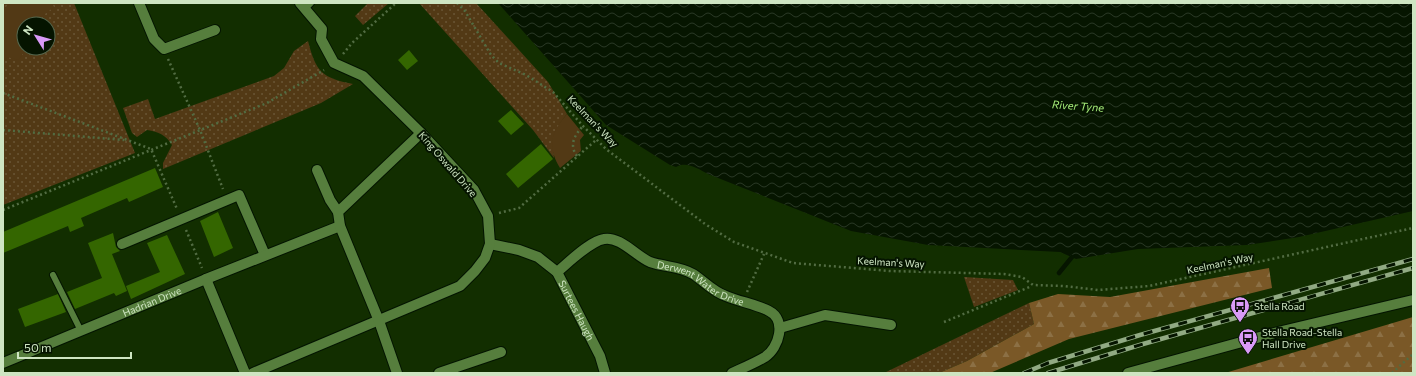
<svg xmlns="http://www.w3.org/2000/svg" width="1416" height="376" viewBox="0 0 1416 376" font-family="Commissioner,sans-serif">
<style>
.grass{fill:url(#grass-dots);fill-rule:evenodd}
.forest{fill:url(#forest-firs)}
.green{fill:#523915}
.water{fill:url(#water-waves)}
.lines{fill:none;stroke-linecap:round;stroke-linejoin:round}
.stream{stroke:#061500;stroke-width:4.5}
.building{fill:#346600}
.lane-casing{stroke:#031400;stroke-width:8}
.street-casing{stroke:#031400;stroke-width:12}
.secondary-casing{stroke:#031400;stroke-width:12}
.path{stroke:#526c42;stroke-width:2.5;stroke-dasharray:2 3;stroke-linecap:butt}
.lane{stroke:#567e3d;stroke-width:6}
.street{stroke:#567e3d;stroke-width:10}
.secondary{stroke:#567e3d;stroke-width:10}
.rail-casing{stroke:#91aa83;stroke-width:4.5}
.rail{stroke:#051400;stroke-width:3;stroke-dasharray:9;stroke-linecap:butt}
.labels{text-anchor:middle;stroke-width:4;stroke-linejoin:round;paint-order:stroke}
.street-label{font-size:10px;fill:#cee5c2;stroke:#051400}
.poi-label{font-size:10px;fill:#cee5c2;stroke:#051400;text-anchor:start}
.water-label{font-size:11px;font-style:italic;fill:#a6ec79;stroke:#051400}
</style>
<defs>
<pattern id="grass-dots" width="8" height="8" patternUnits="userSpaceOnUse"><rect width="8" height="8" fill="#523915"/><path d="M2 2h.1M6 6h.1" fill="none" stroke="#6a5635" stroke-width="1.8" stroke-linecap="round"/></pattern>
<pattern id="forest-firs" width="22" height="20" patternUnits="userSpaceOnUse"><rect width="22" height="20" fill="#7a5827"/><path d="M5 1l3.5 6h-7zM16 11l3.5 6h-7z" fill="#8c7045"/></pattern>
<pattern id="water-waves" width="16" height="10" patternUnits="userSpaceOnUse"><rect width="16" height="10" fill="#061500"/><path d="M0 5q4-4 8 0t8 0" fill="none" stroke="#293724"/></pattern>
</defs>
<rect width="100%" height="100%" fill="#122e00"/>
<path class="grass" d="M3,3h71l61,150 -132,52zM24,24h24v24h-24z
M368,3h21l-26,22 -8,-9z
M419,3h57l72,79 19,32c-11,13 -15,27 -13,44l-21,-28z
M308,41c8,31 14,37 45,43l-32,19 -158,66v-6l9,-18c-6,-10 -13,-13 -25,-15l-10,7 -5,-4 -9,-25 25,-9 7,20 119,-43 10,-8 10,-17z
M964,277l49,3 5,10 -44,17z
M1029,303l5,21 -67,37 -28,12h-55z"/>
<path class="forest" d="M1269,268l3,20 -203,51 -79,34h-51l28,-12 67,-37 -5,-21 29,-9 52,3z
M1413,317v56h-188z"/>
<path class="green" d="M11,3h40l3,4 -22,17h-8v7l-9,7 10,13 -7,9 -11,-3 -4,5v-53z
M567,114l17,21 -4,5 1,11 -21,17c-13,-21 -9,-36 7,-54z"/>
<path class="water" d="M498,3h915v208l-114,26 -52,8 -109,4 -62,10 -16,-7 -132,-7 -77,-14 -143,-57c-10,-5 -21,-13 -32,-7l-6,-2 -64,-40z"/>
<g class="lines">
<path class="stream" d="M1059,273l13,-16"/>
</g>
<path class="building" d="M409,50l9,11 -11,9 -9,-10z
M511,110l13,14 -13,11 -13,-14z
M541,144l12,15 -35,29 -12,-14z
M155,168l8,19 -34,15 -2,-4 -46,20 3,8 -14,6 -2,-6 -65,27v-21z
M218,212l15,36 -19,9 -14,-36z
M113,233l3,14 4,4 -8,3 15,37 -11,5 -2,-3 -39,16 -8,-17 35,-14 -14,-35z
M167,235l18,39 -54,25 -5,-13 34,-14 -13,-29z
M58,294l8,18 -41,15 -7,-18z"/>
<g class="lines">
<g class="lane-casing">
<path id="lane" d="M305,9l6,-6
M53,275l28,56"/>
</g>
<g class="street-casing">
<g id="street">
<path d="M139,3l15,36 10,10 51,-19"/>
<path d="M317,170l13,30 8,12"/>
<path d="M122,244l117,-49 26,60"/>
<path id="s1" d="M490,244l29,6 19,7 19,15 43,84 5,17"/>
<path id="s2" d="M557,272c11,-9 33,-31 47,-33 16,-3 32,17 46,23 14,5 30,4 43,12 11,7 20,18 33,22 14,6 30,8 43,15 18,9 10,37 -4,46 -10,6 -22,11 -33,16"/>
<path d="M206,279l134,-53"/>
<path d="M780,328l45,-13 66,10"/>
<path id="s3" d="M3,363l203,-84 39,94"/>
<path d="M253,373l207,-87 15,-15 10,-13 5,-14 -2,-28 -14,-26 -53,-57 -58,-57 -29,-13 -13,-24 1,-10 -22,-26"/>
<path d="M397,373l-18,-52 -39,-95 -2,-14 83,-79"/>
<path d="M439,373l62,-21"/>
</g>
</g>
<g class="secondary-casing">
<path id="secondary" d="M1128,373l154,-42 131,-31"/>
</g>
<path class="path" d="M457,3l8,8 26,44 8,8 27,12 27,17 30,34 23,23 99,75 29,18 59,21 97,8 114,3 18,3 11,8 31,1 34,4 51,-4 264,-58
M343,54l9,-11 44,-40
M168,59l32,71 23,59
M3,93l148,56 26,60
M3,130l121,10
M577,156c-8,-11 -3,-20 6,-30
M3,210l264,-107 57,-33
M499,213l20,-5 77,-68
M186,230l16,38
M747,292l17,-38
M944,322l88,-36
M1392,373l21,-19"/>
<use href="#lane" class="lane"/>
<use href="#street" class="street"/>
<use href="#secondary" class="secondary"/>
<g class="rail-casing">
<path id="rail" d="M1024,373l24,-10 92,-28 273,-76
M1048,373l95,-29 270,-76"/>
</g>
<use href="#rail" class="rail"/>
</g>
<defs>
<g id="bus-pin" transform="scale(1)"><path d="M0 17L-7.5 6A9.5 9.5 0 1 1 7.5 6Z" fill="#d99af7" stroke="#051400"/><path d="M-5-6H5V4H4V6H2V4H-2V6H-4V4H-5ZM-3.5-4V0h7V-4ZM-3.5 1.2v1.5H-2V1.2ZM2 1.2v1.5H3.5V1.2Z" fill="#111"/></g>
</defs>
<g fill-rule="evenodd">
<use href="#bus-pin" x="1240" y="306"/>
<use href="#bus-pin" x="1248" y="338"/>
</g>
<g class="labels">
<g class="street-label">
<text transform="translate(593 121) rotate(46)" y="4">Keelman's Way</text>
<text transform="translate(448 164) rotate(49)" y="4">King Oswald Drive</text>
<text transform="translate(891 262) rotate(3)" y="4">Keelman's Way</text>
<text transform="translate(1220 263) rotate(-12)" y="4">Keelman's Way</text>
<text dy="4" stroke="none"><textPath href="#s2" startOffset="166">Derwent Water Drive</textPath></text>
<text dy="4" stroke="none"><textPath href="#s3" startOffset="161">Hadrian Drive</textPath></text>
<text dy="4" stroke="none"><textPath href="#s1" startOffset="117">Surtees Haugh</textPath></text>
</g>
<g class="poi-label">
<text x="1254" y="310">Stella Road</text>
<text x="1262" y="336">Stella Road-Stella<tspan x="1262" dy="12">Hall Drive</tspan></text>
</g>
<g class="water-label">
<text transform="translate(1078 106) rotate(4)" y="4">River Tyne</text>
</g>
</g>
<rect width="1416" height="376" fill="none" stroke="#cee5c2" stroke-width="8"/>
<g transform="translate(36 36) rotate(307)"><circle r="19" fill="#051400" stroke="#55684e"/>
<path d="M0-3L7 15L0 10L-7 15Z" fill="#d99af7"/>
<text y="-6" font-size="11" font-weight="bold" text-anchor="middle" fill="#cee5c2">N</text>
</g>
<path d="M18 352v6h113v-6" fill="none" stroke="#cee5c2" stroke-width="2"/>
<text x="24" y="352" font-size="12" fill="#cee5c2" stroke="#051400" stroke-width="3" paint-order="stroke">50 m</text>
</svg>
